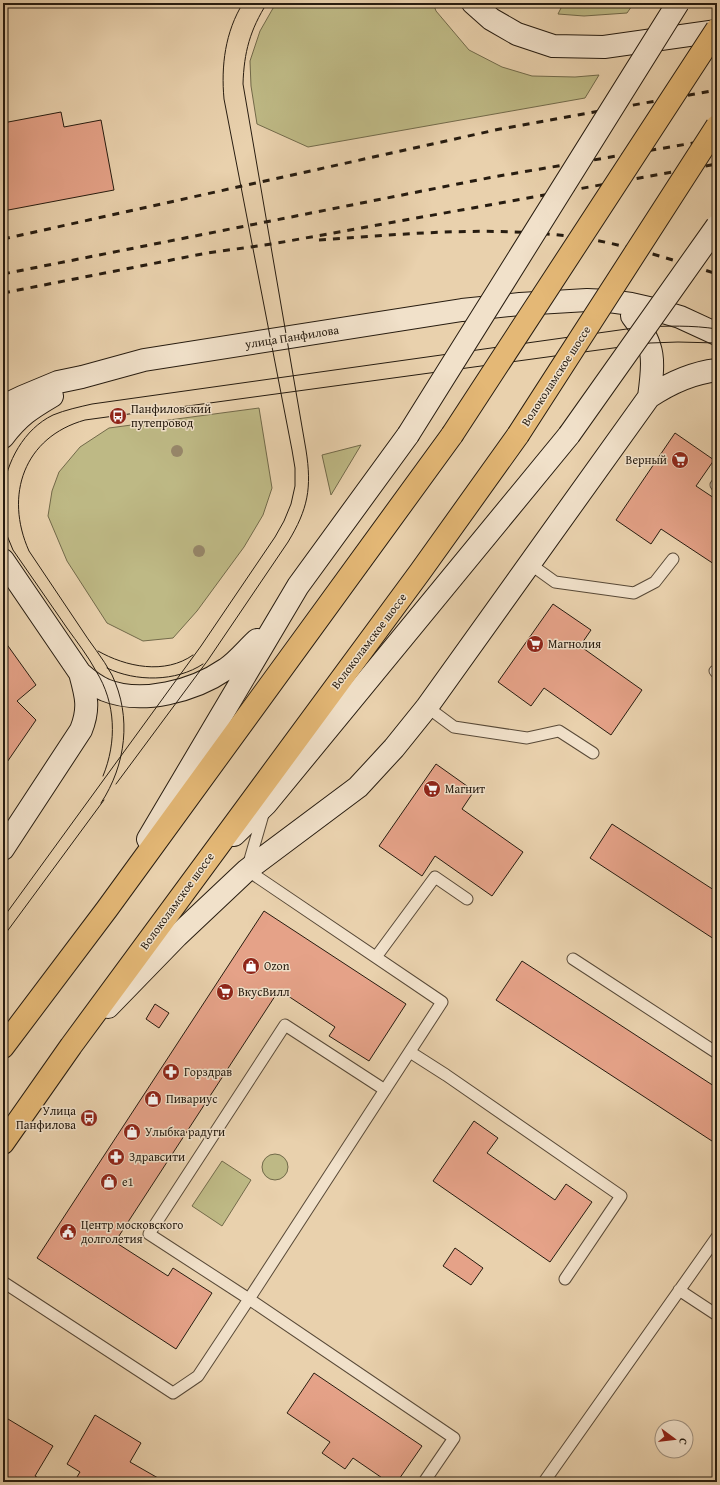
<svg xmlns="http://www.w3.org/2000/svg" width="720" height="1485" viewBox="0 0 720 1485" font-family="'Gentium Book Plus',serif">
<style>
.green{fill:#beb985;stroke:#726a4a}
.building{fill:#e5a288;stroke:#271c10}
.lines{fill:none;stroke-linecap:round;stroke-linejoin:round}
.lane-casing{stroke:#584937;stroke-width:13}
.secondary-casing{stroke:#271c10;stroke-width:24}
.primary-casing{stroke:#271c10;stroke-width:24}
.lane{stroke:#f1e1ca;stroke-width:11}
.secondary{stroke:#f1e1ca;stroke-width:22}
.primary{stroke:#e4b876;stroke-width:22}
.tram{stroke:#271c10;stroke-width:1}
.rail{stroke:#271c10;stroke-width:3;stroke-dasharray:7 7;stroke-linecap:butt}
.secondary-bridge-casing{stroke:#271c10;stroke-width:24;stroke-linecap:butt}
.primary-bridge-casing{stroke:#271c10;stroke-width:24;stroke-linecap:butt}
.secondary-bridge{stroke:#f1e1ca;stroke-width:22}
.primary-bridge{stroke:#e4b876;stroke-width:22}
.tree{fill:#97876a}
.labels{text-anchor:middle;stroke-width:3;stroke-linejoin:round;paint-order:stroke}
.street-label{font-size:12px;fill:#271c10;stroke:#f1e1ca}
.poi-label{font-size:12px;fill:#271c10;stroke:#f1e1ca;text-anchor:start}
</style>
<rect width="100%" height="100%" fill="#e9d1ad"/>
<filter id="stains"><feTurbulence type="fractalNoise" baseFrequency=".005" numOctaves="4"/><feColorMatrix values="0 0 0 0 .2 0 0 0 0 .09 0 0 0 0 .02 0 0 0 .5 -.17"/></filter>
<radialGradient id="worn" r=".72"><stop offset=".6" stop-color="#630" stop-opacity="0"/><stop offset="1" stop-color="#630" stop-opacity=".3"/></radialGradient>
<path class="green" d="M276,3h157l3,8 33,39 33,17 30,9 43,1 24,-2 -14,23 -277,49 -51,-23 -6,-38 -1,-25 10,-30z
M560,3h74l-7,10 -43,3 -26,-2 5,-10z
M259,408l13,80 -9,27 -19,32 -47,64 -24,27 -30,3 -36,-18 -40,-62 -19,-45 4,-25 7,-19 21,-25 29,-19z
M361,445l-30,50 -9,-40z
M262 1167a13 13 0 1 1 26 0a13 13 0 1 1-26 0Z
M222,1161l29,19 -29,46 -30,-20z"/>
<path class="building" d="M61,112l3,15 37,-7 13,70 -111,21v-88z
M675,433l39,27 -18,26 21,14v66l-56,-37 -10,15 -35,-24z
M553,604l38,26 -11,16 62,44 -31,45 -67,-47 -13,18 -33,-24z
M3,639l33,46 -19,16 19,19 -33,48z
M436,764l38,27 -12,18 61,43 -31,44 -57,-40 -13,20 -43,-30z
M612,824l105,68v49l-127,-83z
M264,911l142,93 -37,57 -40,-25 6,-9 -56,-37 -164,252 53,34 5,-8 39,25 -36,56 -139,-91z
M522,961l195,127v51l-2,4 -219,-143z
M155,1004l14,9 -10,15 -13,-9z
M474,1121l24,17 -11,15 68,47 11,-16 26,18 -42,60 -117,-81z
M455,1248l28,20 -12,17 -28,-19z
M314,1373l108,73 -25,36h-9l-35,-24 -8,11 -23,-16 8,-11 -43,-29z
M95,1415l46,28 -11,19 35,20h-91l6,-10 -13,-8z
M3,1416l50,30 -18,30 10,6h-42z"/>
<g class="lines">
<g class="lane-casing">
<path id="lane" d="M716,485l1,-1
M530,564l25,18 79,11 21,-11 18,-23
M715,671l2,2
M427,707l27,20 73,11 32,-7 34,22
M264,811l-17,59 195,132c-64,99 -129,198 -193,297l-100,-65 136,-209 100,65
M376,957l59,-80 32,22
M573,959l144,94
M410,1052l36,23 175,121 -56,83
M3,1282l170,111 25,-17 51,-77 205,139 -30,44
M679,1290l38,25
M544,1482l173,-245"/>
</g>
<g class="secondary-casing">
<path id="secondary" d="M473,3l18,16 26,15 36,12 51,1 113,-16
M632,316c24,30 22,45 17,81
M3,406l19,-9 36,-15 24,-5 62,-17 318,-50 58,-6 67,-4 22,1 22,3 22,5 27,8 37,17
M3,437c16,-21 27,-28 49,-41
M3,560l77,113c8,7 16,13 25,17 37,15 89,1 121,-21 11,-7 21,-20 31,-29
M234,835l32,-31 303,-369
M148,839l150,-253 110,-151
M3,849l78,-119c9,-22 5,-35 -1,-57
M108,1007l69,-71 70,-66 111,-83 36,-39 33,-41 222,-310c21,-14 42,-24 68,-27"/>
</g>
<g class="primary-casing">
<path id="primary" d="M3,1047l104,-138 345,-474
M3,1143l68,-97 349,-474 98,-137"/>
</g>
<use href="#lane" class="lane"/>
<use href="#secondary" class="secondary"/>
<use href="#primary" class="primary"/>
<path class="tram" d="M3,493c3,-31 21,-64 50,-78 12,-5 26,-8 39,-11l549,-77c26,-1 51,-2 76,2
M3,516l3,17 7,17c18,26 36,52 54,78 10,14 21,28 29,43 20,32 21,71 7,105
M98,651c28,16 67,24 95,4
M107,668c29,14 69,14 96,-4
M116,784l92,-124 80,-118c20,-33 24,-54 18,-92l-63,-366c1,-32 7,-54 24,-81
M101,803c25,-38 31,-86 11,-128 -9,-17 -22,-32 -32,-48 -17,-25 -34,-51 -51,-76 -25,-56 -5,-114 56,-131l565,-77 28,-1 39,1
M3,918l198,-272 74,-109 9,-16 7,-17 4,-18v-18l-3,-18 -68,-351c-3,-33 1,-67 19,-96
M3,937l101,-137"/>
<path class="rail" d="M3,239l497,-110 217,-39
M319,240c87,-6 176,-15 263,-2 46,7 91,22 135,36
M3,274l490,-97 224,-38
M3,293l204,-40 65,-9 445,-80"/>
<g class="secondary-bridge-casing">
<path id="secondary-bridge" d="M408,435l270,-432
M569,435l148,-209"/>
</g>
<g class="primary-bridge-casing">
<path id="primary-bridge" d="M452,435l265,-406
M518,435l199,-309"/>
</g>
<use href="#secondary-bridge" class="secondary-bridge"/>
<use href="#primary-bridge" class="primary-bridge"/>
</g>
<g class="tree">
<circle cx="177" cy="451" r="6"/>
<circle cx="199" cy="551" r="6"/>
</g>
<defs>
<g id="bus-disc" transform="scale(0.9)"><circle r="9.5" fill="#8f2418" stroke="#f1e1ca"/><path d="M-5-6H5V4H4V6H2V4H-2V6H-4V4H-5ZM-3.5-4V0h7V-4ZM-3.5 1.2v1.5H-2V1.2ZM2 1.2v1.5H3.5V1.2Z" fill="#fff"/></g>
<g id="supermarket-disc" transform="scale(0.9)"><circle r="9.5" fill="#8f2418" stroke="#f1e1ca"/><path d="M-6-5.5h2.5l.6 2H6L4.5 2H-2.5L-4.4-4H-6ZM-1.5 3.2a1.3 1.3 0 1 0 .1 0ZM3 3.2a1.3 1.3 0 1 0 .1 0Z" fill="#fff"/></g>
<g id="shop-disc" transform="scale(0.9)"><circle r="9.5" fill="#8f2418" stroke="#f1e1ca"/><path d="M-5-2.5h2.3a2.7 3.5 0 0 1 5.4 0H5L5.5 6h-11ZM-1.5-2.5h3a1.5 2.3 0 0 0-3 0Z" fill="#fff"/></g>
<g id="pharmacy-disc" transform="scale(0.9)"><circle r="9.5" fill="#8f2418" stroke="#f1e1ca"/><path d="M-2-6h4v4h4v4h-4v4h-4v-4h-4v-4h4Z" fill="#fff"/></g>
<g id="civic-disc" transform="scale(0.9)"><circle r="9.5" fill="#8f2418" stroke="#f1e1ca"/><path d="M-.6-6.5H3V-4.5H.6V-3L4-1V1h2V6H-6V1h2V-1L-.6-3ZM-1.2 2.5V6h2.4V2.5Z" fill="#fff"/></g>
</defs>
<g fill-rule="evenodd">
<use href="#bus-disc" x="118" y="416"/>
<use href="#supermarket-disc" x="680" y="460"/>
<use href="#supermarket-disc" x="535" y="644"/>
<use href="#supermarket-disc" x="432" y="789"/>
<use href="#shop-disc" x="251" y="966"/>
<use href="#supermarket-disc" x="225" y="992"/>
<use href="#pharmacy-disc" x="171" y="1072"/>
<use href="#shop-disc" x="153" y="1099"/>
<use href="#bus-disc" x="89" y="1118"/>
<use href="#shop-disc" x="132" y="1132"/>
<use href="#pharmacy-disc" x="116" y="1157"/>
<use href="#shop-disc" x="109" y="1182"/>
<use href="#civic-disc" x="68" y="1232"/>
</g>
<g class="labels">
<g class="street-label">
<text transform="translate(292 337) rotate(-9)" y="4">улица Панфилова</text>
<text transform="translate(556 376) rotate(-57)" y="4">Волоколамское шоссе</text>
<text transform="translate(369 641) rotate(-53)" y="4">Волоколамское шоссе</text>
<text transform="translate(177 901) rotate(-54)" y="4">Волоколамское шоссе</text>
</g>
<g class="poi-label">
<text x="131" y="413">Панфиловский<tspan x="131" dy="14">путепровод</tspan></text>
<text x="667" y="464" text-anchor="end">Верный</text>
<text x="548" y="648">Магнолия</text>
<text x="445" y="793">Магнит</text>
<text x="264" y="970">Ozon</text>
<text x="238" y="996">ВкусВилл</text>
<text x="184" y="1076">Горздрав</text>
<text x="166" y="1103">Пивариус</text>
<text x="76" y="1115" text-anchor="end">Улица<tspan x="76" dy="14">Панфилова</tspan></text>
<text x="145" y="1136">Улыбка радуги</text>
<text x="129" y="1161">Здравсити</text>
<text x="122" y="1186">e1</text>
<text x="81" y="1229">Центр московского<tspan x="81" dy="14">долголетия</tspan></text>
</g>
</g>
<rect width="720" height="1485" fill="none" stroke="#e9d1ad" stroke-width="16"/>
<rect x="4" y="4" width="712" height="1477" fill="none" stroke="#271c10" stroke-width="2"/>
<rect x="8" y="8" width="704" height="1469" fill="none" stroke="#271c10"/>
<g transform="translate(674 1439) rotate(105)"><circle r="19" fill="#f1e1ca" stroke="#a09280"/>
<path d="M0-3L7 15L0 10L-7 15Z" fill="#8f2418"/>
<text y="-6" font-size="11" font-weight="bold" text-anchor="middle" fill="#271c10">С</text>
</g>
<rect width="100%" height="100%" filter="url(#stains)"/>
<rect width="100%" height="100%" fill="url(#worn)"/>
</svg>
